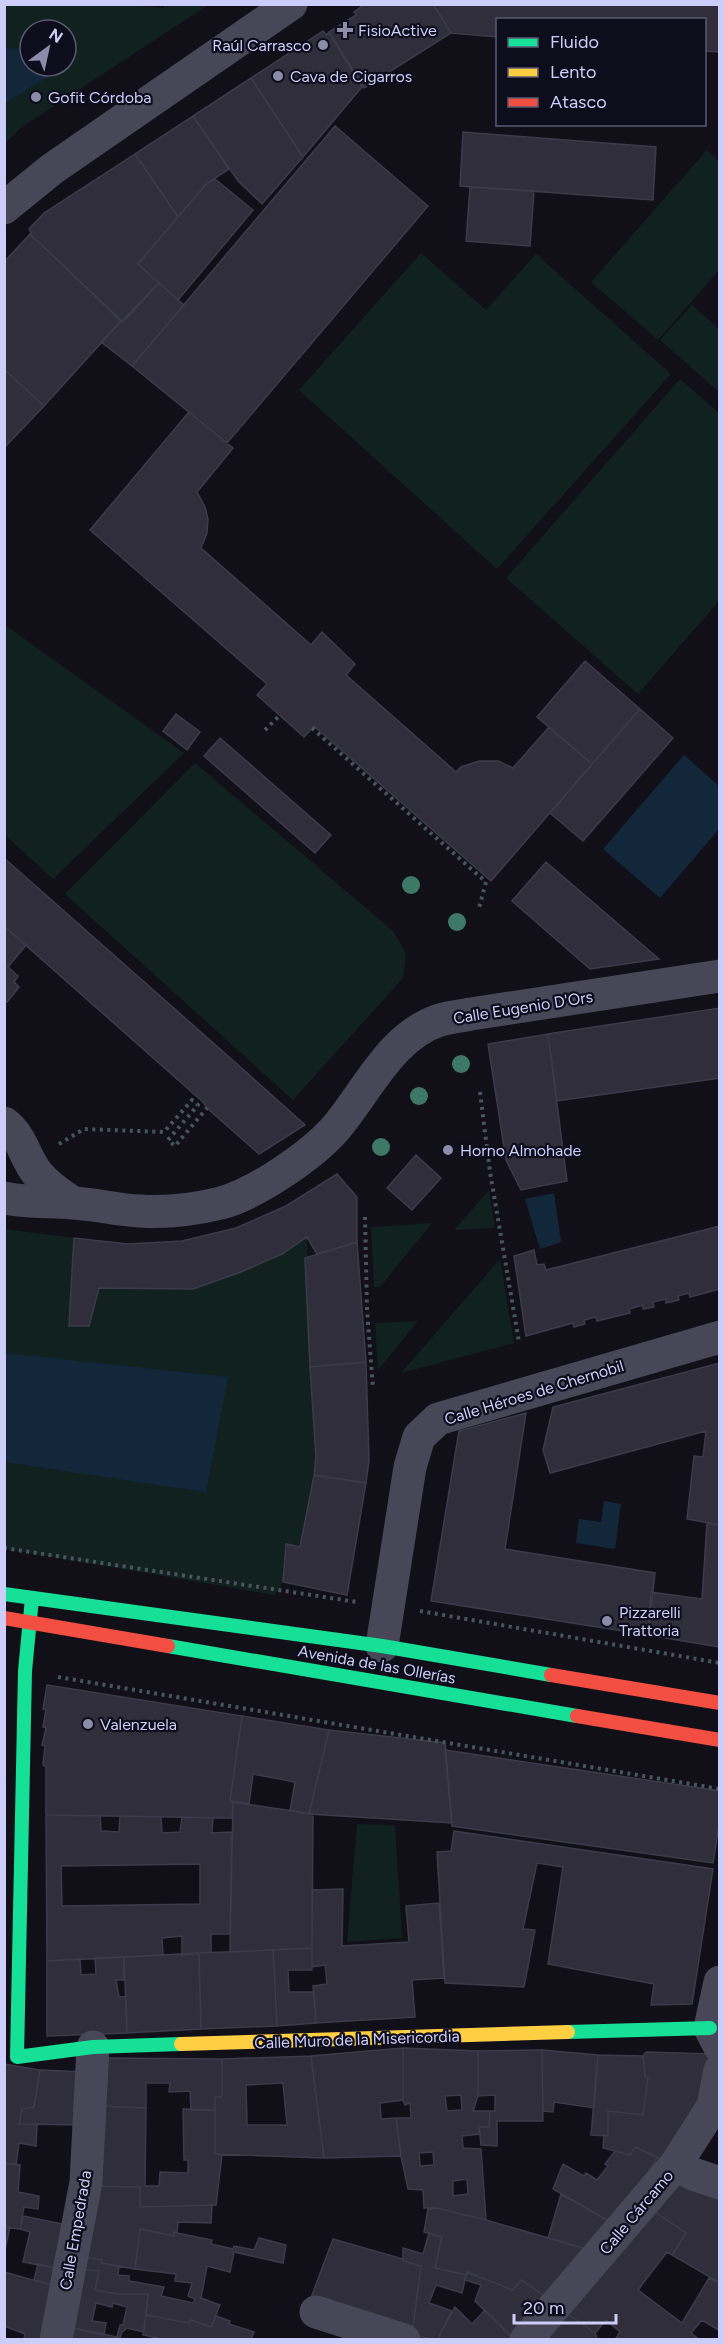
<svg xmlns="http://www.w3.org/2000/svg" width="724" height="2344" viewBox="0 0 724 2344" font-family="Figtree,sans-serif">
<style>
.green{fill:#112120;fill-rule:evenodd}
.water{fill:#13273b}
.building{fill:#2f2e3a;stroke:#3c3b4b;stroke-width:1.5;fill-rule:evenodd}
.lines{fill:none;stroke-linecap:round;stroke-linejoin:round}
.path{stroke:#48555d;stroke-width:4;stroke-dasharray:3 4.5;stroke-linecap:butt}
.street{stroke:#474757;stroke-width:33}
.fast{stroke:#16e098;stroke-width:14}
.slow{stroke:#ffcf43;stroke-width:14}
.jam{stroke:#f24e42;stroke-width:14}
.tree{fill:#3e7967}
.poi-dot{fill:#8b8baa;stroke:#0e0d1b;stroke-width:2}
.labels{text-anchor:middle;stroke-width:4.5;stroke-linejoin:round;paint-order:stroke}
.poi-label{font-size:16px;fill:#cdcdf9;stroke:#0e0d1b;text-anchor:start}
.street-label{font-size:16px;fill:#cdcdf9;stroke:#0e0d1b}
</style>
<rect width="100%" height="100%" fill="#111018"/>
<path class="green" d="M116,4l48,4v-3h44l-186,122 -17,16v-138zM30,30h36v36h-36z
M707,150l12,11v109l-61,70 -67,-58z
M421,253l65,57 50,-56 135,120 -174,195 -198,-179z
M692,305l27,24v63l-59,-52z
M680,379l39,34v188l-81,93 -132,-116z
M5,625l179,128 -131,126 -48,-44z
M195,763l198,168 13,23 -3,24 -110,122 -228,-206z
M489,1190l6,38 -41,2z
M432,1223l-52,64h-6l-3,-60z
M4,1229l70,9 -4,88h19l10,-38 94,1 48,-17 41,-18 25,-17 3,130 6,90 -16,90 -14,-2 -3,37 -8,13 -270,-46z
M500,1259l14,84 -113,30z
M418,1321l-40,49 -3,-47z
M357,1824l38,1 7,113 -55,4z"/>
<path class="water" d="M5,48l25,1v17h23l-2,9 -46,28z
M684,755l35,31v43l-59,69 -57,-49z
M554,1193l7,49 -21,7 -15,-50z
M5,1353l223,24 -22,115 -201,-30z
M604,1501l17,3 -6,45 -39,-6 3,-24 22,3z"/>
<path class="building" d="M365,4h68l18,29 -87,55 -35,-56 27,-17 -2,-3z
M433,4h287v48l-16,-1v-31h-206v17l-47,-4z
M323,31l3,4 3,-3 33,55 -59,70 -52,-79z
M251,78l52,79 -41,47 -24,-23 -45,-65z
M193,116l36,53 -23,15 -28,33 -43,-63z
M335,126l93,80 -201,237 -95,-77z
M463,132l193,15 -3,53 -193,-14z
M135,154l43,63 -40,47 21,19 -36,39 -93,-88 1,-1 -2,-4 15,-16z
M215,179l38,31 -75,90 -40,-36 68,-80z
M470,187l64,4 -4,55 -64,-5z
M30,234l91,87 -77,85 -40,-37v-107z
M159,283l25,22 -52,61 -31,-24z
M4,369l40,37 -40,42z
M189,412l44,36 -36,44 8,15 3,12 -1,14 -6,15 110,97 11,-13 33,32 -9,11 110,97 5,-5 18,-6h19l15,7 36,-41 43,37 -101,117 -177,-155 -10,11 -47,-42 10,-11 -177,-154z
M585,661l55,48 -48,55 -55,-47z
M640,709l33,29 -90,103 -33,-28z
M176,714l24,18 -13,18 -24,-19z
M220,738l111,97 -16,18 -111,-97z
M4,858l233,206 68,61 -46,29 -52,-46 -4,-6 -199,-176z
M546,862l113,97 -69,10 -78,-68z
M4,926l22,19 -18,22 10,9 -4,6 5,5 -12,15 -3,-1z
M720,1008v70l-163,23 -9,-67z
M548,1034l19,147 -46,9 -15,-30 -18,-116z
M416,1155l25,23 -29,32 -25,-22z
M337,1174l20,23v45l-40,12 -10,-17 -25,17 -41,18 -48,17 -94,-1 -10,38h-20l5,-88 54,6 54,-3 54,-13 50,-22z
M720,1226v63l-30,8 -1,-4 -11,3 1,4 -13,3v-4l-13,3 1,5 -11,2v-4l-14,4 1,4 -33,8 -1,-4 -12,3 1,4 -11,3 -1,-4 -47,13 -12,-80 20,-6 3,15 7,-1 2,6z
M357,1242l9,120 -56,5 -5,-109z
M366,1362l3,99 -3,22 -52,-8 2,-18 -6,-90z
M720,1363v162l-33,-6 7,-63 9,1 3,-26 -156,42 -7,-23 10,-43z
M526,1413l-21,136 150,24 -7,62 -217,-34 28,-170z
M314,1475l52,8 -19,112 -64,-13 3,-38 14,3z
M707,1523l13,2v122l-72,-12 3,-43 51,7z
M47,1685l195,31 -12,85 3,1 -1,16 -186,-3v-48l-3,-2 2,-19 -3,-1 4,-17 -3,-1 3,-18h-3z
M242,1716l87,14 -20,84 -19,-3 5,-29 -42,-8 -4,30 -19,-3z
M329,1730l116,13 7,80 -143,-9z
M445,1750l275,41v28l-7,44 -261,-37z
M233,1802l80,12 -1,134 -82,4z
M46,1815l54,1 1,15 18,1 1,-16 41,1 1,16 18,-1 2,-15 31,1 -1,15 20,-1 -2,102h-19v18l-29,3v-19l-20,2 1,17 -116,6zM200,1864v40l-138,2 -1,-40z
M454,1831l259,38 -21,135 -41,1 3,-21 -106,-20 15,-97 -26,-4 -14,66 12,1 -11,57 -79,-4 -8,-131 14,-1z
M343,1889l-1,57 67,-4 -3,-36 33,-3 5,75 -32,2 3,37 -99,6 -3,-37 14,-2 -2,-19 -13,2v-77z
M312,1948v22h-24l1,22h25l2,31 -39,3 -4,-76z
M273,1950l4,76 -76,3 -2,-76z
M199,1953l2,76 -74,4 -3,-76z
M124,1957v23h-8l3,17 7,-1 1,37 -80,3v-75l33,-2 1,16 15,-1 -1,-16z
M403,2048l75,3v45l-5,15h17l-1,16h-10l1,7 -18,2 1,12 18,1 5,71 -49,-12h-13l-1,-18 -15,-1 -7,-33 -5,-38h15l-1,-15 -5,2 -2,-5zM461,2095l1,15 -15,1 -2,-15zM433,2152l1,13 -14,1 -1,-13zM467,2179l1,15 -15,2v-15z
M403,2048v52l-23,3 1,16 15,-1 5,38 -77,2 -13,-102z
M542,2050l56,5 -4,53 -40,-6 -1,10 -10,-1z
M542,2050l1,71h-46v25l-16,-1 -2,-18h10l1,-16h5v-16l-17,1v-45z
M646,2052l66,2 -8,47 -37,61 -32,-15 -5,8 -27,-7 1,-13 4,1v-25l35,4 5,-37 -3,-2 -2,-20z
M598,2055l45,1 2,20 3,2 -5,37 -35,-4v25l-17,-1z
M311,2056l13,102 -109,-4v-57h7v-38zM283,2083l4,42h-40l-1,-40z
M102,2058l120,1v38h-7v13h-24l-1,-19 -21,1 1,-9h-24v25l-47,-2z
M4,2064l36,6 -6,37 -12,2 -3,15 18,1 -1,21 -17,-3 -3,22 -12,-2z
M40,2070l46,2 -4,53 -63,-1 3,-15 12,-2z
M99,2106l47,2 -1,78h14l1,-14 28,1v-13h-4l-1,-51 32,1v44h7l-6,51 -76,2v-20l-48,-1z
M635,2147l23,10 -44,67 -61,-35 10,-25 21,12 2,-3 11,7 11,-14 -3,-2 10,-13 15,4z
M4,2163l16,2 -2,27 21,4 -1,13 -14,-2 -4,22 -16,-2z
M672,2172l48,18v93l-48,-28 14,-22 -40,-27z
M92,2186l48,1v20l72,-2 -1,18 -33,-1 -1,11 -3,-1v4l-34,-7 -5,40 -34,-6 1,-3 -22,-4z
M561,2194l51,29 -19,28 -45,-13z
M646,2206l40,27 -14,22 -5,-3 -29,38 44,33 27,-45 11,5v48l-18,-11 -11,13 9,7h-85l5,-8 -14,-12 -11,13 -34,-24z
M437,2208l49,12 107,31 -44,48 -28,-19 -8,10 -46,-18 -1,3 -31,-7 7,-31 -18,-5 4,-23z
M23,2216l50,10 -8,44 -42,-8 7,-30 -10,-3z
M4,2227h6l-6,27z
M140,2229l34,7v-4l3,1 35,7 -1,4 22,5 1,-3 20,4 5,-12 27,7 -3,18 -49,-11 -4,20 -23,-6 -6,32 19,7 -9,22 -20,-7 -2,3 -43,-8 2,-21h-31l-22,-4 4,-19 -20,-2 1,-13 22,4 -1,3 18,3 -1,9 11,1v5l35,6 -3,9 32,7 2,-4 -7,-3 4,-13 -17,-2 1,-7 -41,-5z
M429,2233l13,4 -7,31 31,7 -4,18 -26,-8 -7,18 23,8 -15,29 -25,-5 9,-69 -18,-5v-13l20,6z
M333,2239l70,20v2l18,5 -9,69 -103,-32z
M38,2264l27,6 -3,18 -28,-8z
M79,2269l20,2 -4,19 22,4h31l-4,38 -17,-4 -5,4 -2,6 -3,-1 3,-12h3l4,-18 -14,-4 -1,4 -16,-4 -4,18 14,2 -2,12 -36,-8z
M4,2272l58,16 -13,52h-25l1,-6 -21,-8z
M467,2272l46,18 8,-10 28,19 -34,41 -40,-39 6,-16 -16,-5z
M455,2307l17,17 13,-14 30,30h-78z
M561,2309l34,24 3,7h-63z
M146,2315l43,8 2,-3 20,7 5,-11 14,5 -1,3 25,8 -3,8h-84l-24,-5z
M68,2327l49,10 3,1 -55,2z"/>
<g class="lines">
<path class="path" d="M312,728l174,154 -7,26
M265,730l15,-15
M480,1092l10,80 29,170
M59,1144l25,-15 80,3 28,-32 6,5 -30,35 7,6 32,-38
M365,1217l2,93 6,78
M4,1548l353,54
M420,1611l300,52
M58,1677l662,112"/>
<path class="street" d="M4,208l48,-39 239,-165
M4,1123c18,13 20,33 33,50 10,13 23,21 36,30
M4,1198c23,5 46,3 68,5 23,1 45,7 68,8 26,2 56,-2 81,-8 34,-9 90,-47 114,-74 32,-37 55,-93 105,-109 10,-3 21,-4 31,-6l249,-38
M382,1646l28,-179 9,-30 19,-18 282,-82
M720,1982l-10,46 10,19
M676,2164l17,10 27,9
M316,2312l88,28
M56,2340l30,-158 7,-135
M526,2340l150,-176 37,-58 7,-36"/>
<path class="fast" d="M4,1594l378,52 169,29
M32,1598l-7,73 -8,386 76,-10 88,-3
M168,1646l409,70
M568,2032l142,-4"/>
<path class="slow" d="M181,2044l387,-12"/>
<path class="jam" d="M4,1618l164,28
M551,1675l169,28
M577,1716l143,24"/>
</g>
<g class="tree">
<circle cx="411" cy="885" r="9"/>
<circle cx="457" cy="922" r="9"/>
<circle cx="461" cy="1064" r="9"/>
<circle cx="419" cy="1096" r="9"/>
<circle cx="381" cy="1147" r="9"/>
</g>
<g class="poi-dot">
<path d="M342 21h6v6h6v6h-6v6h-6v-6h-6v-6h6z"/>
<circle cx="323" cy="45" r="6"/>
<circle cx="278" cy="76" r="6"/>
<circle cx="36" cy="97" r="6"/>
<circle cx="448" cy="1150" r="6"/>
<circle cx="607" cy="1621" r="6"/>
<circle cx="88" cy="1724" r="6"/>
</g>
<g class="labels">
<g class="poi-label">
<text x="358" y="36">FisioActive</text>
<text x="311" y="51" text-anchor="end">Raúl Carrasco</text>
<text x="290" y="82">Cava de Cigarros</text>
<text x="48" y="103">Gofit Córdoba</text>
<text x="460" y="1156">Horno Almohade</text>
<text x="619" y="1618">Pizzarelli<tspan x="619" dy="18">Trattoria</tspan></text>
<text x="100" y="1730">Valenzuela</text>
</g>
<g class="street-label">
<text transform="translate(523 1007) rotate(-9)" y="6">Calle Eugenio D'Ors</text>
<text transform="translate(534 1392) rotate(-17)" y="6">Calle Héroes de Chernobil</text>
<text transform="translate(377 1664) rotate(10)" y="6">Avenida de las Ollerías</text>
<text transform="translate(357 2039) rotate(-2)" y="6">Calle Muro de la Misericordia</text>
<text transform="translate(636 2212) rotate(-50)" y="6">Calle Cárcamo</text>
<text transform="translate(75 2230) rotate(-80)" y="6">Calle Empedrada</text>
</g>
</g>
<rect width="724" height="2344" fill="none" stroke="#cdcdf9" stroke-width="12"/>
<rect x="496" y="18" width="210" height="108" fill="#0e0d1b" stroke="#5a5a74" stroke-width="1.5"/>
<rect x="508" y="38" width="30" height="9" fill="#16e098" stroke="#5a5a74" stroke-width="1.5"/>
<text x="550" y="48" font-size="18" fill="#cdcdf9">Fluido</text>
<rect x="508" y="68" width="30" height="9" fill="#ffcf43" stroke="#5a5a74" stroke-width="1.5"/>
<text x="550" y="78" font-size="18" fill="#cdcdf9">Lento</text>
<rect x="508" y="98" width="30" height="9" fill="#f24e42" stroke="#5a5a74" stroke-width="1.5"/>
<text x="550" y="108" font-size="18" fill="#cdcdf9">Atasco</text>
<g transform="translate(48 48) rotate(33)"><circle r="28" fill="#0e0d1b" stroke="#5a5a74" stroke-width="1.5"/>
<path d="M0-4.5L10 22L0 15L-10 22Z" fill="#8b8baa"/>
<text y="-9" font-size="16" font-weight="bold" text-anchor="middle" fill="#cdcdf9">N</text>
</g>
<path d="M514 2314v9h102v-9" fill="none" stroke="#cdcdf9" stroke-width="3"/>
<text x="523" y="2314" font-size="18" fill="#cdcdf9" stroke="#0e0d1b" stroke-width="4.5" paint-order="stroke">20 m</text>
</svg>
